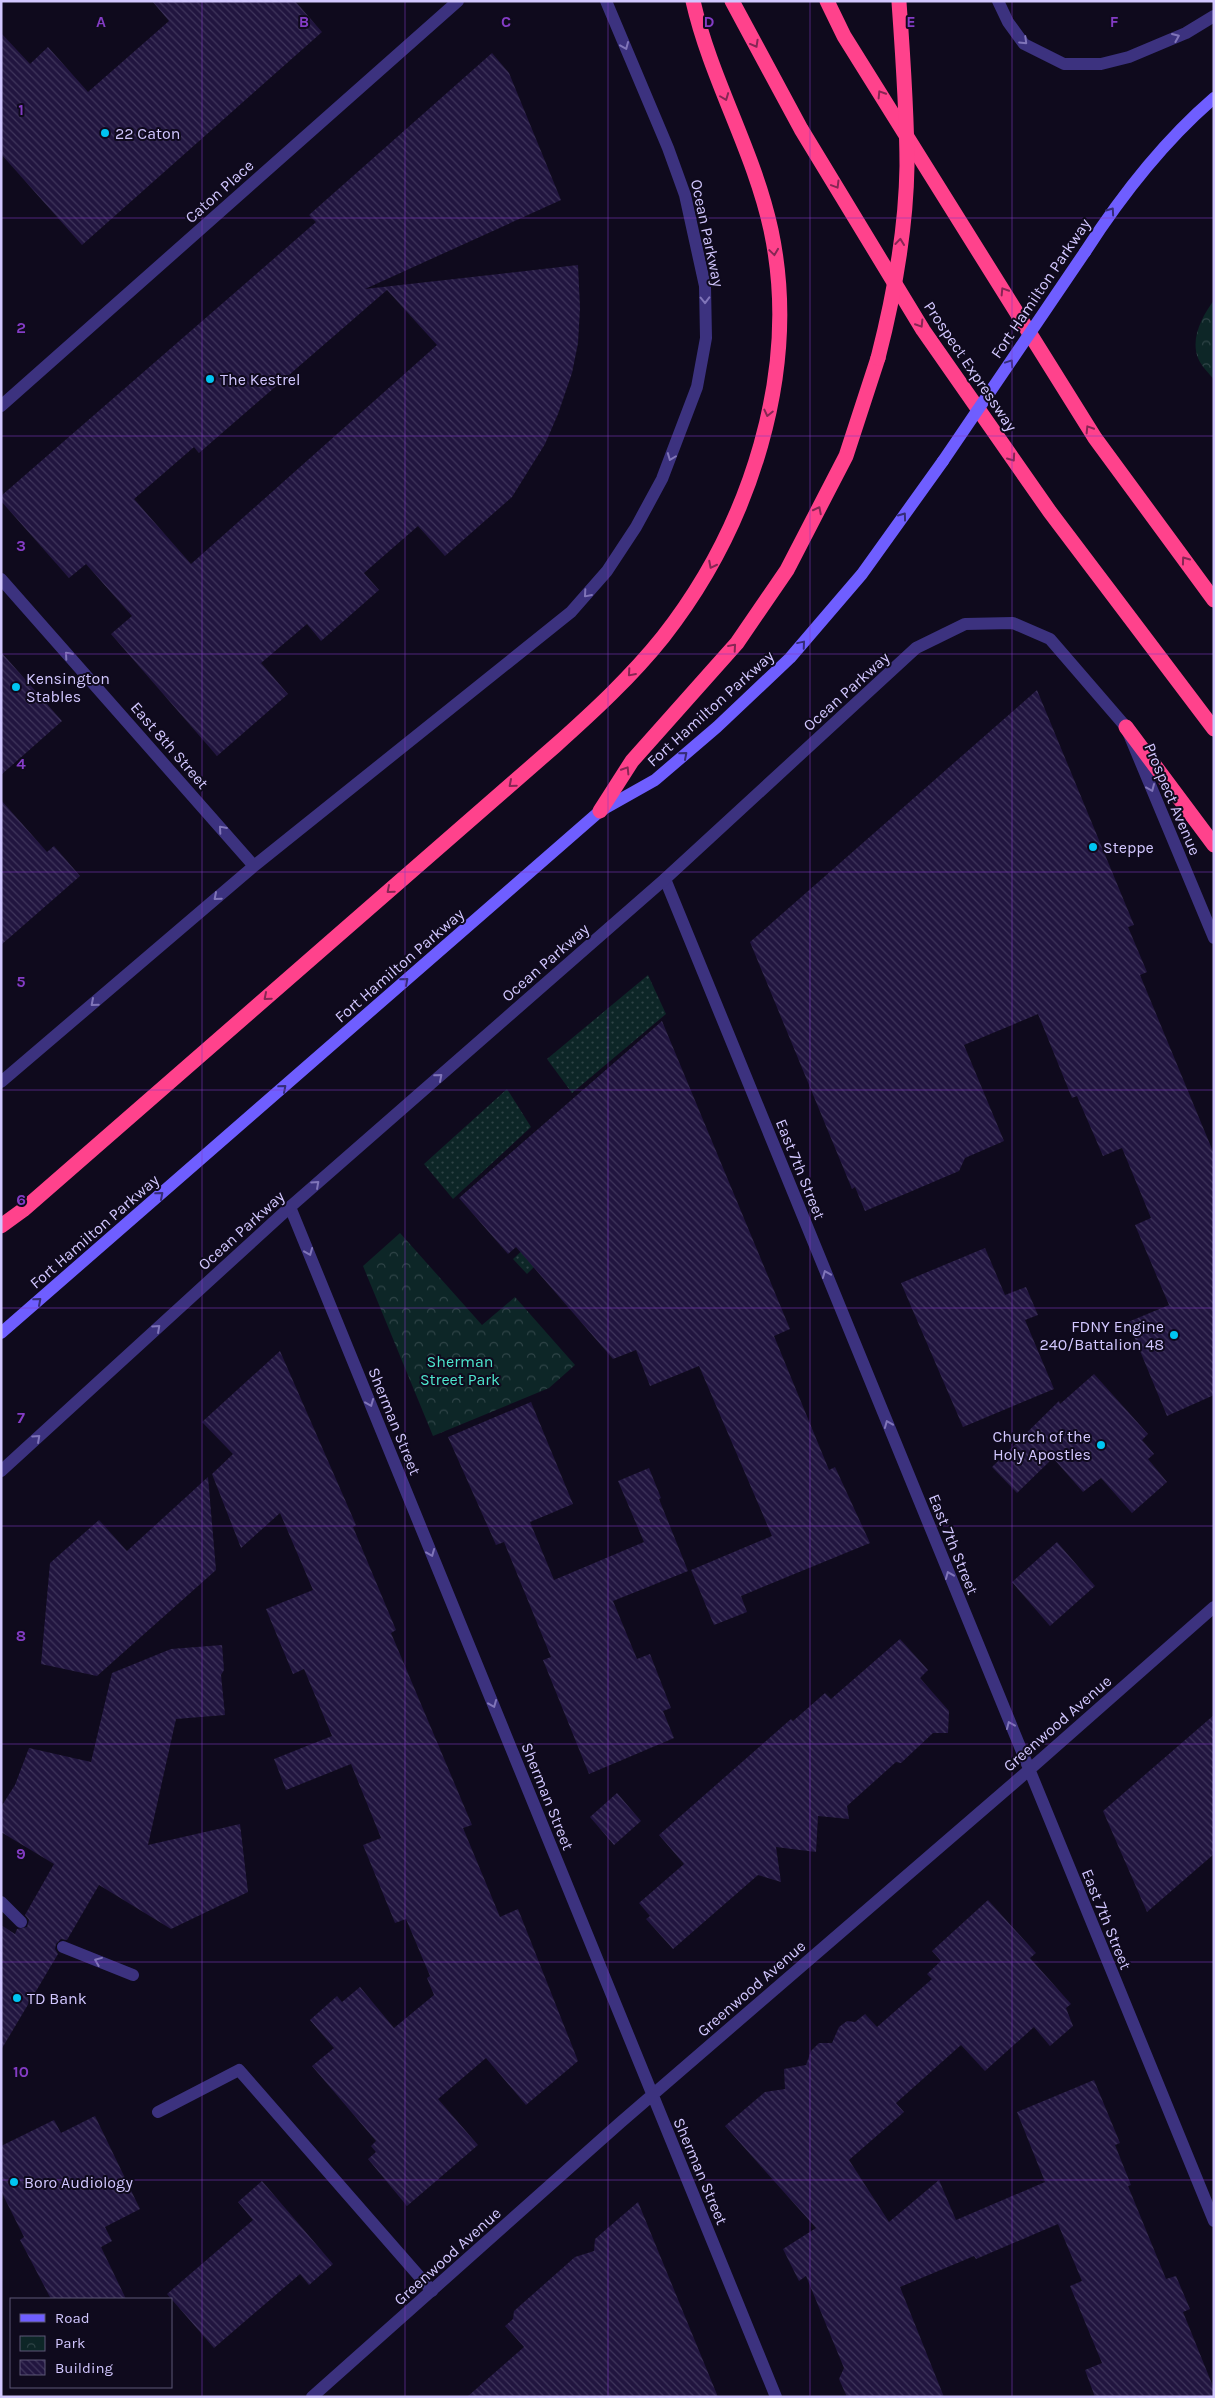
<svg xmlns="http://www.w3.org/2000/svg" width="1215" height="2398" viewBox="0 0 1215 2398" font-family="Karla,sans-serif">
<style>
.grass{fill:url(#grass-dots)}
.park{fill:url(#park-crowns)}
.building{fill:url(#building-back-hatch);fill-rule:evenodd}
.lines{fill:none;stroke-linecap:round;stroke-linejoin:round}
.service{stroke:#3c327f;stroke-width:12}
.minor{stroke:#3c327f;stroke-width:12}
.tertiary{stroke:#3c327f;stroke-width:12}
.secondary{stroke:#6f5eff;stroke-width:12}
.motorway{stroke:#ff428c;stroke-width:15}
.secondary-bridge{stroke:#6f5eff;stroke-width:12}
.motorway-bridge{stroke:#ff428c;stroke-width:15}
.oneway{stroke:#8075b9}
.oneway2{stroke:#872654}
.oneway3{stroke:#352c77}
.grid{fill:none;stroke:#843cc5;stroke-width:1;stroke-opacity:0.55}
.poi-dot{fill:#00c5f2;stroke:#0f0a1d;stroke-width:2}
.labels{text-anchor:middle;stroke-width:4;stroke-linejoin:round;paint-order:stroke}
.poi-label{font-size:16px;fill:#d2c7ff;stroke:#0f0a1d;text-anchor:start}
.street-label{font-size:16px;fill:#d2c7ff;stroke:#0f0a1d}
.park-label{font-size:16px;fill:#4de5cc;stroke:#0f0a1d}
.grid-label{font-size:16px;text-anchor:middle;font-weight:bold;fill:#843cc5;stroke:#0f0a1d;stroke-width:4;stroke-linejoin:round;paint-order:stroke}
</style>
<defs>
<pattern id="grass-dots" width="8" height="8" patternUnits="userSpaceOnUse" patternTransform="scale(1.25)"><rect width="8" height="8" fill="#0d2627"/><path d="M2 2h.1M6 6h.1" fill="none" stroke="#2f4447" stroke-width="1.8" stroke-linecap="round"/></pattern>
<pattern id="park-crowns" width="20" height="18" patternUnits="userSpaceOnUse" patternTransform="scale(1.25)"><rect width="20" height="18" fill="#0d2627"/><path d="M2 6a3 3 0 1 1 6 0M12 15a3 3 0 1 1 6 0" fill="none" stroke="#2f4447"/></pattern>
<pattern id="building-back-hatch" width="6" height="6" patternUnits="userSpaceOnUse" patternTransform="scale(1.25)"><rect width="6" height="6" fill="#21153f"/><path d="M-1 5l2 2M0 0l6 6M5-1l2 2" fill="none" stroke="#40365c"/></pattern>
</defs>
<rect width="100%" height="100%" fill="#0f0a1d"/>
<path class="grass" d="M648,975l18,39 -94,79 -25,-34z
M507,1089l24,38 -78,72 -29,-35z
M544,1230l-9,36 -8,8 -14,-15z"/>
<path class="park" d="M1214,300v80c-5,-7 -13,-14 -16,-22 -8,-20 5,-43 16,-58z
M400,1233l82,92 33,-28 60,68 -26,23 -116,48 -70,-170z"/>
<path class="building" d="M152,1h143l27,31 -240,213 -81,-91v-121l29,31 18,-17 40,45 81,-71z
M492,53l17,20 52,127 -196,89 213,-24 2,43 -2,35 -6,30 -14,41 -13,30 -33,53 -67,59 -27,-30 -54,47 15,17 -58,51 -14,-17 -46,39 27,31 -71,62 -106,-122 21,-18 -46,-52 -17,14 -68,-77v-5l315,-274 -7,-7zM387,290l50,55 -246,219 -57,-65 60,-52 5,6z
M1,652l61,69 -61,54z
M1037,690l97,235 -6,2 19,45 -7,3 74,179v241l-47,21 -39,-94 41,-17 -34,-80 16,-7 -29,-70 -19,8 -26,-60 -5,2 -34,-84 -74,31 40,96 -39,17 -6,13 -94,40 -10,-24 -3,2 -102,-247z
M1,800l46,52 7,-6 26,30 -79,69z
M662,1021l128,308 -16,7 55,134 6,-3 35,76 -129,53 6,16 -33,13 -23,-55 81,-34 -73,-170 -49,20 -14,-36 -23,9 -97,-112 -8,7 -49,-56z
M985,1248l20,47 21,-8 12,28 -13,5 29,69 -91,38 -62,-144z
M280,1351l76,174 -3,2 43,103 -5,3 81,192 -9,3 37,89 18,-8 60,152 -52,44 -40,-47 -48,41 40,46 -71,61 -39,-47 8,-7 -5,-6 5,-5 -64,-75 22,-18 -24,-28 27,-24 5,6 18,-15 34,41 40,-33 -7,-17 3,-2 -24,-57 -11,4 -32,-78 18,-7 -30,-74 -65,26 -12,-31 58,-23 -28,-67 -11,5 -27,-65 47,-19 -33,-77 -39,35 -29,-74 21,-20 -31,-32z
M1094,1374l54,60 -6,6 12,14 -6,5 19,23 -35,31 -31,-35 -18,14 -30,-34 -36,35 -25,-26 67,-66 1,3z
M531,1402l42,102 -43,18 24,58 90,-38 -26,-61 31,-13 12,30 -2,1 29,72 -75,30 24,58 13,-5 21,54 -8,3 11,27 -85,36 -46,-114 8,-3 -47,-115 -8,3 -48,-108z
M208,1477l8,93 -119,106 -56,-12 9,-101 49,-43 28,31z
M1057,1542l38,44 -45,40 -38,-44z
M900,1639l28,31 -8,8 29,33 -1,22h-15l-32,30 -5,-1 -49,44 2,13 -31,-3 -2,36 -40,-5 5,35 -23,-7 -85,74 -27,-30 4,-3 -11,-13 45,-39 -25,-29 132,-116 2,2 32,-28 6,6z
M222,1645l2,25 -3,5 4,40 -49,4 -28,126 92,-21 8,68 -77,37 -72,-44 -32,55 -6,-1 -5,5 -1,5 3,5 -57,96v-125l14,9 2,-5 10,-2 2,-7 -4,-5 29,-51 -53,-32v-25l14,-22 14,-37 62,14 21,-89 59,-24z
M1214,1715v139l-67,58 -44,-101z
M617,1793l24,28 -27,24 -24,-28z
M988,1900l48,53 -6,5 41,46 -5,4 7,18 -23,20 -16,-19 -49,44 -24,-26 -65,58 8,9 -55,48 40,62 50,-42 17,40 89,-38 -28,-70 77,-32 26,63 -5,2 16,40 -3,1 38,93 10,-3 14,33 -7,3 31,77v8h-119l-10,-27 17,-7 -32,-77 12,-5 -24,-57 -82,35 -2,-3 -74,31 44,110h-97l-8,-18 5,-11 -38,-92 -7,5 -16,-32 33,-21 -91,-102 40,-34 20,-3 -1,-20 22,-4 5,-14 8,-8h13l7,-16 8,-6 8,1 10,-8 12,13 55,-48 -5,-5 14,-13 -9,-10z
M95,2116l45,93 -35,18 7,14 -11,6 25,52h-75l-31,-59 4,-3 -23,-46v-45l53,-26 7,13z
M262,2181l71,83 -24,21 -9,-11 -86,74 -47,-54 86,-74 -15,-18z
M638,2202l80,195h-251l57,-50 -19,-21 8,-7 1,-8 61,-54 19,-6 1,-12z"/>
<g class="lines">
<path class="service" d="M1,1902l20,20
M63,1947l70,28
M158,2112l81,-42 193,221"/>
<path class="minor" d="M998,1l10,21 16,22 40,20h37l28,-7 57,-24 28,-17
M1,406l457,-405
M1,579l253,287
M665,879l549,1342
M1,1082l253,-216 317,-254 36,-41 29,-44 26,-48 35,-92 9,-49 -1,-52 -20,-91 -17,-47 -62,-147
M290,1207l486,1190
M312,2397l309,-275 408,-352 185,-163"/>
<path class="tertiary" d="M1,1471l289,-264 375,-328 251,-231 49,-24 48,-1 37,16 76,88 88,211"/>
<path class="secondary" d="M1085,252c36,-56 78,-110 129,-154
M1,1333l599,-522 55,-31 62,-53 73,-69 72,-84 81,-113"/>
<path class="motorway" d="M732,1l69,128 122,201 127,182 164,217
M827,1l17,35 251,402 119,162
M1126,727l88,118
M600,811l32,-50 105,-118 50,-73 59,-114 32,-98
M1,1226l22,-16 532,-464c38,-34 76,-69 108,-109 87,-111 138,-266 108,-407 -17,-79 -60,-150 -78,-229"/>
<path class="secondary-bridge" d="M943,461l142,-209"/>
<path class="motorway-bridge" d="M878,358c16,-62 28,-127 29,-192 0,-54 -4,-109 -8,-164"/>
</g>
<defs><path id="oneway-chevron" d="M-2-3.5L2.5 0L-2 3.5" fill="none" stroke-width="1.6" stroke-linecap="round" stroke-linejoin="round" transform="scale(1.25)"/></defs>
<g class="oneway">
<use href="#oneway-chevron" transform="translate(1176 37) rotate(-23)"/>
<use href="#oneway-chevron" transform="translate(1024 41) rotate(44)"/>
<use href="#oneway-chevron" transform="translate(625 46) rotate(67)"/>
<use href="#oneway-chevron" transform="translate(705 300) rotate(89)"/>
<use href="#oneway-chevron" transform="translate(671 457) rotate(111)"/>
<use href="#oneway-chevron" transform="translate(587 594) rotate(131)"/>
<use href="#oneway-chevron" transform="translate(68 655) rotate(-131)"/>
<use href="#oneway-chevron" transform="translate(1151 788) rotate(67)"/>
<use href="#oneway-chevron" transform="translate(222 829) rotate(-131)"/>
<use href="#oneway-chevron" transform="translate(217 897) rotate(139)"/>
<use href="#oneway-chevron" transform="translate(94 1003) rotate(139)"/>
<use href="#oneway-chevron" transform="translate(439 1077) rotate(-41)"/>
<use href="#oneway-chevron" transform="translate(316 1184) rotate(-42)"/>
<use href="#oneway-chevron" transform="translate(309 1252) rotate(68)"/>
<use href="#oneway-chevron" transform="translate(826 1274) rotate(-112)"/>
<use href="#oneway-chevron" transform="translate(157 1328) rotate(-42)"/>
<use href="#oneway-chevron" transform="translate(370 1403) rotate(68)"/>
<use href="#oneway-chevron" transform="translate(888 1424) rotate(-112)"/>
<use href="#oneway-chevron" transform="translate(37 1438) rotate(-42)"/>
<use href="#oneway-chevron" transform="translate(431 1553) rotate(68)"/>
<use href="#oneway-chevron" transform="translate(949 1575) rotate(-112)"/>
<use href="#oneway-chevron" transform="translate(493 1704) rotate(68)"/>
<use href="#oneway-chevron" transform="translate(1010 1725) rotate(-113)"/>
<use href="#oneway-chevron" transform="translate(98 1961) rotate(-158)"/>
</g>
<g class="oneway2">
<use href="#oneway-chevron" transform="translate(755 44) rotate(61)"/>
<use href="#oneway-chevron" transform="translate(881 94) rotate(-122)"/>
<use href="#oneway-chevron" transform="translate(725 97) rotate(69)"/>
<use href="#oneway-chevron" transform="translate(836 185) rotate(59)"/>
<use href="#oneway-chevron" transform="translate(900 242) rotate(-84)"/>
<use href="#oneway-chevron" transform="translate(774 252) rotate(82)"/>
<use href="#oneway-chevron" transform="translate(1004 291) rotate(-122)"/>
<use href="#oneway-chevron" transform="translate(920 324) rotate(58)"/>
<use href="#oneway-chevron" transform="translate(768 413) rotate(103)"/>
<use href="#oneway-chevron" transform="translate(1089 429) rotate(-122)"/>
<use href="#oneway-chevron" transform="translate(1012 458) rotate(55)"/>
<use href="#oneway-chevron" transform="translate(818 510) rotate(-63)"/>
<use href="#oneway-chevron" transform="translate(1185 560) rotate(-126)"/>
<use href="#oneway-chevron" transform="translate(712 565) rotate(117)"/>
<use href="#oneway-chevron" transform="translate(733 647) rotate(-49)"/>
<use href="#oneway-chevron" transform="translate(631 673) rotate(131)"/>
<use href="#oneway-chevron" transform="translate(626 770) rotate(-58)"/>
<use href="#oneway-chevron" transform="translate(512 784) rotate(139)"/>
<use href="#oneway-chevron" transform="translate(390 890) rotate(139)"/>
<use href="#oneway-chevron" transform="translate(267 997) rotate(139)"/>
</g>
<g class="oneway3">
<use href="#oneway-chevron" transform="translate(1111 211) rotate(-55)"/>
<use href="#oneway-chevron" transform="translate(1010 363) rotate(-56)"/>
<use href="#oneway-chevron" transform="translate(903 516) rotate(-54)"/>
<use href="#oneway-chevron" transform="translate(802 644) rotate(-50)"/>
<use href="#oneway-chevron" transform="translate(684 755) rotate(-41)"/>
<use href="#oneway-chevron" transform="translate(405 981) rotate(-41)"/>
<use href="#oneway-chevron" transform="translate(283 1088) rotate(-41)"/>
<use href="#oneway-chevron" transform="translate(160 1195) rotate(-41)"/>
<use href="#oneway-chevron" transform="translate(38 1301) rotate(-41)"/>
</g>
<path class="grid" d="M202,1v2396M405,1v2396M608,1v2396M810,1v2396M1012,1v2396M1,218h1213M1,436h1213M1,654h1213M1,872h1213M1,1090h1213M1,1308h1213M1,1526h1213M1,1744h1213M1,1962h1213M1,2180h1213"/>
<g class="poi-dot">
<circle cx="105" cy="133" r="5"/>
<circle cx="210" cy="379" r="5"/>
<circle cx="16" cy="687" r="5"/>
<circle cx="1093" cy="847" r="5"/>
<circle cx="1174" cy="1335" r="5"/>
<circle cx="1101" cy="1445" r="5"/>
<circle cx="17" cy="1998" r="5"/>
<circle cx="14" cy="2182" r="5"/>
</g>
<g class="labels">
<g class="poi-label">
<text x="115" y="139">22 Caton</text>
<text x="220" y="385">The Kestrel</text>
<text x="26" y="684">Kensington<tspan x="26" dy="18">Stables</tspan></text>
<text x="1103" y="853">Steppe</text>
<text x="1164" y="1332" text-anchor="end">FDNY Engine<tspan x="1164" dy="18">240/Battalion 48</tspan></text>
<text x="1091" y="1442" text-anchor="end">Church of the<tspan x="1091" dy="18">Holy Apostles</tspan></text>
<text x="27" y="2004">TD Bank</text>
<text x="24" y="2188">Boro Audiology</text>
</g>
<g class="street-label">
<text transform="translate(219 191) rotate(-42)" y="6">Caton Place</text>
<text transform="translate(708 233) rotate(78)" y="6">Ocean Parkway</text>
<text transform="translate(1040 288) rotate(-56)" y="6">Fort Hamilton Parkway</text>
<text transform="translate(971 366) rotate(56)" y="6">Prospect Expressway</text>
<text transform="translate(846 691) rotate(-42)" y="6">Ocean Parkway</text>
<text transform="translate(710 708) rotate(-42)" y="6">Fort Hamilton Parkway</text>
<text transform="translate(170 745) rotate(49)" y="6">East 8th Street</text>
<text transform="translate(1173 799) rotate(67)" y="6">Prospect Avenue</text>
<text transform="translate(545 962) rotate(-41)" y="6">Ocean Parkway</text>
<text transform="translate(399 965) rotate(-41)" y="6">Fort Hamilton Parkway</text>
<text transform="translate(801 1169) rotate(68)" y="6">East 7th Street</text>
<text transform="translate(241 1230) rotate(-42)" y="6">Ocean Parkway</text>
<text transform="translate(94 1231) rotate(-41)" y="6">Fort Hamilton Parkway</text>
<text transform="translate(395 1421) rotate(68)" y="6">Sherman Street</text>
<text transform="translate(954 1544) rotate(68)" y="6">East 7th Street</text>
<text transform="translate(1057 1723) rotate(-41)" y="6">Greenwood Avenue</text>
<text transform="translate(548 1796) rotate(68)" y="6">Sherman Street</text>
<text transform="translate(1107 1919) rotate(68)" y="6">East 7th Street</text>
<text transform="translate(751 1988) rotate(-41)" y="6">Greenwood Avenue</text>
<text transform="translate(701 2171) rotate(67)" y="6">Sherman Street</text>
<text transform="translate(447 2256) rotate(-42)" y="6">Greenwood Avenue</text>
</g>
<g class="park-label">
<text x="460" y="1367">Sherman<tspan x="460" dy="18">Street Park</tspan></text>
</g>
</g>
<g class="grid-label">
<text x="101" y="27">A</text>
<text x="304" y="27">B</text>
<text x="506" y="27">C</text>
<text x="709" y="27">D</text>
<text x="911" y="27">E</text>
<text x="1114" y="27">F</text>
<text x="21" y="115">1</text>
<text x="21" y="333">2</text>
<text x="21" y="551">3</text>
<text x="21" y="769">4</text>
<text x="21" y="987">5</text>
<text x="21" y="1205">6</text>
<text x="21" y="1423">7</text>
<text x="21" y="1641">8</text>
<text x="21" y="1859">9</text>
<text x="21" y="2077">10</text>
</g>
<rect width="1215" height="2398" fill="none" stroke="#d2c7ff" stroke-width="5"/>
<rect x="10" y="2298" width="162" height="90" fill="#0f0a1d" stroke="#5d5677"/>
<rect x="20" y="2314" width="25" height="8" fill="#6f5eff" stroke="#5d5677"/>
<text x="55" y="2323" font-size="15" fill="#d2c7ff">Road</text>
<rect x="20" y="2336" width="25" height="15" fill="url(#park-crowns)" stroke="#5d5677"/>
<text x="55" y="2348" font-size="15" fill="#d2c7ff">Park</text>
<rect x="20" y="2360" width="25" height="15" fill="url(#building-back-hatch)" stroke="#5d5677"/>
<text x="55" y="2373" font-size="15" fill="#d2c7ff">Building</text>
</svg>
